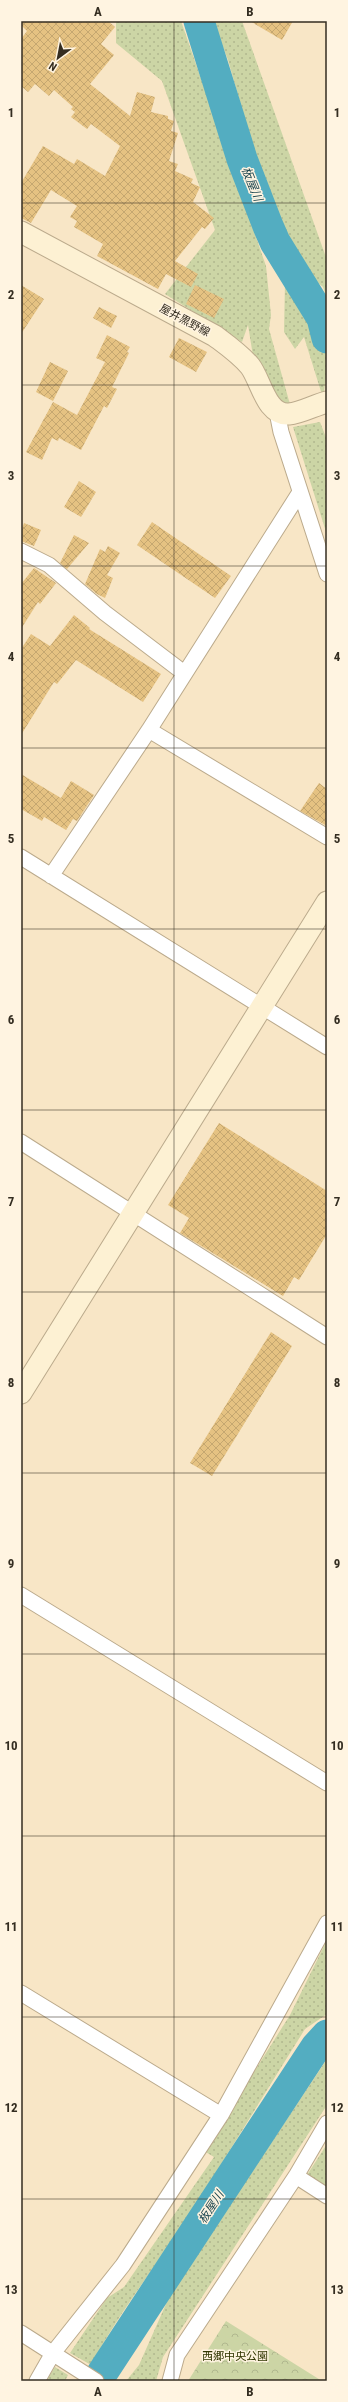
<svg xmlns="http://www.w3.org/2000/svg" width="348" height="2402" viewBox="0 0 348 2402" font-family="'Roboto Condensed','Noto Sans JP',sans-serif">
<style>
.grass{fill:url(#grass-dots)}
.park{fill:url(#park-crowns)}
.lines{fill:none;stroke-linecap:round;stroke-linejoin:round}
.river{stroke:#53adc1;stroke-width:31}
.building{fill:url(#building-cross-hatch)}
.street-casing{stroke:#bbaa8c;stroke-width:17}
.secondary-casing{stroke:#bbaa8c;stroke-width:23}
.street{stroke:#fff;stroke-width:15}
.secondary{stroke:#fdf1d3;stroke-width:21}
.grid{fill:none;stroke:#342d21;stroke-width:1;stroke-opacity:0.55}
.labels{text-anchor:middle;stroke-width:3;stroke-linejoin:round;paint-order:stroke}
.street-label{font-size:11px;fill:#342d21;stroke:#fff4e1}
.park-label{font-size:11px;fill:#313601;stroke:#fff4e1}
.water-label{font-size:12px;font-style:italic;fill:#204952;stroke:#fff4e1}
.neatline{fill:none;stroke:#342d21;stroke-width:1.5}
.grid-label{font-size:13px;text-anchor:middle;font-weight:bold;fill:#342d21}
</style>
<defs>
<pattern id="grass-dots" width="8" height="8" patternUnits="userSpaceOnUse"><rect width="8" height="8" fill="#ccd5a5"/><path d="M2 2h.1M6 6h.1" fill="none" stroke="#b0b78e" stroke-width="1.8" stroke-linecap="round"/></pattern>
<pattern id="park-crowns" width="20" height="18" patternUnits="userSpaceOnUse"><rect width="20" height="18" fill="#ccd5a5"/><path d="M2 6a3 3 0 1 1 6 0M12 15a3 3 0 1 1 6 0" fill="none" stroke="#b0b78e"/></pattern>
<pattern id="building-cross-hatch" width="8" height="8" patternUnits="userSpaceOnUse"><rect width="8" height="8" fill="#e5c282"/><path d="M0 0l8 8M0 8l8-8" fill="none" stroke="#c5a770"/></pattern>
</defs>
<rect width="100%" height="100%" fill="#f8e6c6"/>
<path class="grass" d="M116,21h65l85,245 5,49 -2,14 22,79 -33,-21 -10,-62 -6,17 -77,-48 50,-64 -53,-149 -46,-38z
M213,21h29l85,239v38l-4,-11 -28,-24 -27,-37 -14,-75 -26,-91z
M297,277c7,12 21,28 25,42 8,25 5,54 1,79l-19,-61 -9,12 -11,-17 1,-50z
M320,422l7,18v95l-34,-108z
M327,1940v74l-22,15c-42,67 -83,135 -126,201 -30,45 -63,88 -88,135l-21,-12 37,-55 17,-11 90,-130 -10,-6 86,-136z
M327,2059v46l-164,252 -7,24h-30l13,-16 31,-70z
M327,2144v43l-20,-12z
M55,2367l13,8 -3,6h-19z"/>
<path class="park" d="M226,2321l96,60h-134z"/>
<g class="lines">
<path class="river" d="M199,21l43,138 26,67 7,16 47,76 5,20
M97,2381l219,-334 11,-12"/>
</g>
<path class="building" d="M21,21h87l7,6 -14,17 13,11 -24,29 40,32 7,-24 18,5 -4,15 17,4v3l6,2 -3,10 7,2 -9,28 9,3 -3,7 18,8 -2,4 9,4 -7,15 21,16 -9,11 -3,-2 -27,34 23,13 -7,13 -25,-13 -8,15 -61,-33 6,-12 -29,-17 3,-6 -7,-4 7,-11 -26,-16 -20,33 -10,-5v-35l22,-37 31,18 3,-5 28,17 15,-30 -29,-22 -4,5 -16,-12 4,-5 -4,-3 2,-2 -19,-17 -5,6 -14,-12 -7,8 -7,-6v-47l6,-8 -6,-6z
M250,21h43l-11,19z
M21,285l23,14 -23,35z
M195,285l29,14 -10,19 -28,-14z
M99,307l18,9 -6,12 -18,-10z
M107,335l23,12 -3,5 2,1 -17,34 5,2 -10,19 -3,-2 -23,44 -22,-12 -1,3 -6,-3 -10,22 -16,-8 27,-50 24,13 28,-53 -9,-4z
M179,338l28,14 -11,20 -27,-15z
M50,362l18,9 -15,30 -17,-9z
M79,481l17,11 -15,25 -17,-10z
M152,522l79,54 -16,22 -78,-53z
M24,523l17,7 -7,16 -13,-5v-10z
M74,535l15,8 -22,26 -7,-6z
M108,546l12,7 -13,22 6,3 -8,20 -8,-4 -12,-10 15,-35 5,3z
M34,568l22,15 -16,21 -2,-2 -17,27v-45z
M74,615l16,13 -1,1 72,45 -18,28 -67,-42 -19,24 -3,-2 -33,53v-86l10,-15 19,12z
M21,774l40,24 10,-17 23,14 -17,26 -4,-2 -7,11 -22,-13 -2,4 -21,-12z
M319,783l8,6v37l-27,-15z
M219,1123l108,68v43l-28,46 -5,-3 -11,19 -103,-63 9,-15 -21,-13z
M271,1332l21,14 -80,130 -22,-13z"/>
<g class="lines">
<g class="street-casing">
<path id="street" d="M277,412l4,20 46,142
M21,551l28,14 56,48 79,60
M149,730l178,107
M21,857l306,190
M51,876l98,-146 151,-238
M21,1142l306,195
M21,1595l306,188
M21,1993l200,122
M296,2176l31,20
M21,2333l75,48
M37,2381l16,-28 70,-88 98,-150 106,-192
M170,2381l7,-26 119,-179 31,-53"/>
</g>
<g class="secondary-casing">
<path id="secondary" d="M21,232l194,104c12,9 25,18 35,30 11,14 16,50 39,48 12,-1 26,-9 38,-12
M21,1393l306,-491"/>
</g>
<use href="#street" class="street"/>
<use href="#secondary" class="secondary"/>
</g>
<path class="grid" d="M174,21v2360M21,203h306M21,385h306M21,566h306M21,748h306M21,929h306M21,1110h306M21,1292h306M21,1473h306M21,1654h306M21,1836h306M21,2017h306M21,2199h306"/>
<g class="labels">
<g class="street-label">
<text transform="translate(185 320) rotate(28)" y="4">屋井黒野線</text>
</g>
<g class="park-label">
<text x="235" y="2360">西郷中央公園</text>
</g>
<g class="water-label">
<text transform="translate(252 184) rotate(68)" y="4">板屋川</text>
<text transform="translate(211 2207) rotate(-57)" y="4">板屋川</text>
</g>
</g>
<rect width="348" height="2402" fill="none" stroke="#fff4e1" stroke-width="44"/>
<g transform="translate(58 58) rotate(212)" stroke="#fff4e1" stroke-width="3" paint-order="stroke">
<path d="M0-3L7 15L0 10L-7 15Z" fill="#342d21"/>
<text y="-6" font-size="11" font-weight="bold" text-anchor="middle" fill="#342d21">N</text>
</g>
<rect x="22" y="22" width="304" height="2358" class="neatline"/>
<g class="grid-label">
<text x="98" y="16">A</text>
<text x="250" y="16">B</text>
<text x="11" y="117">1</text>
<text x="337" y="117">1</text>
<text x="11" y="299">2</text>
<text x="337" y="299">2</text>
<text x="11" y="480">3</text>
<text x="337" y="480">3</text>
<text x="11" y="661">4</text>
<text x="337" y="661">4</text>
<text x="11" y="843">5</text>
<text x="337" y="843">5</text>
<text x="11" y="1024">6</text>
<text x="337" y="1024">6</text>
<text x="11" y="1206">7</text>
<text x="337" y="1206">7</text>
<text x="11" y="1387">8</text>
<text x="337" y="1387">8</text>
<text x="11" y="1568">9</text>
<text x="337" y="1568">9</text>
<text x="11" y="1750">10</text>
<text x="337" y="1750">10</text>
<text x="11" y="1931">11</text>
<text x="337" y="1931">11</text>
<text x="11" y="2112">12</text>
<text x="337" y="2112">12</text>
<text x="11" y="2294">13</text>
<text x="337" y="2294">13</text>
<text x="98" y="2396">A</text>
<text x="250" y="2396">B</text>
</g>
</svg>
